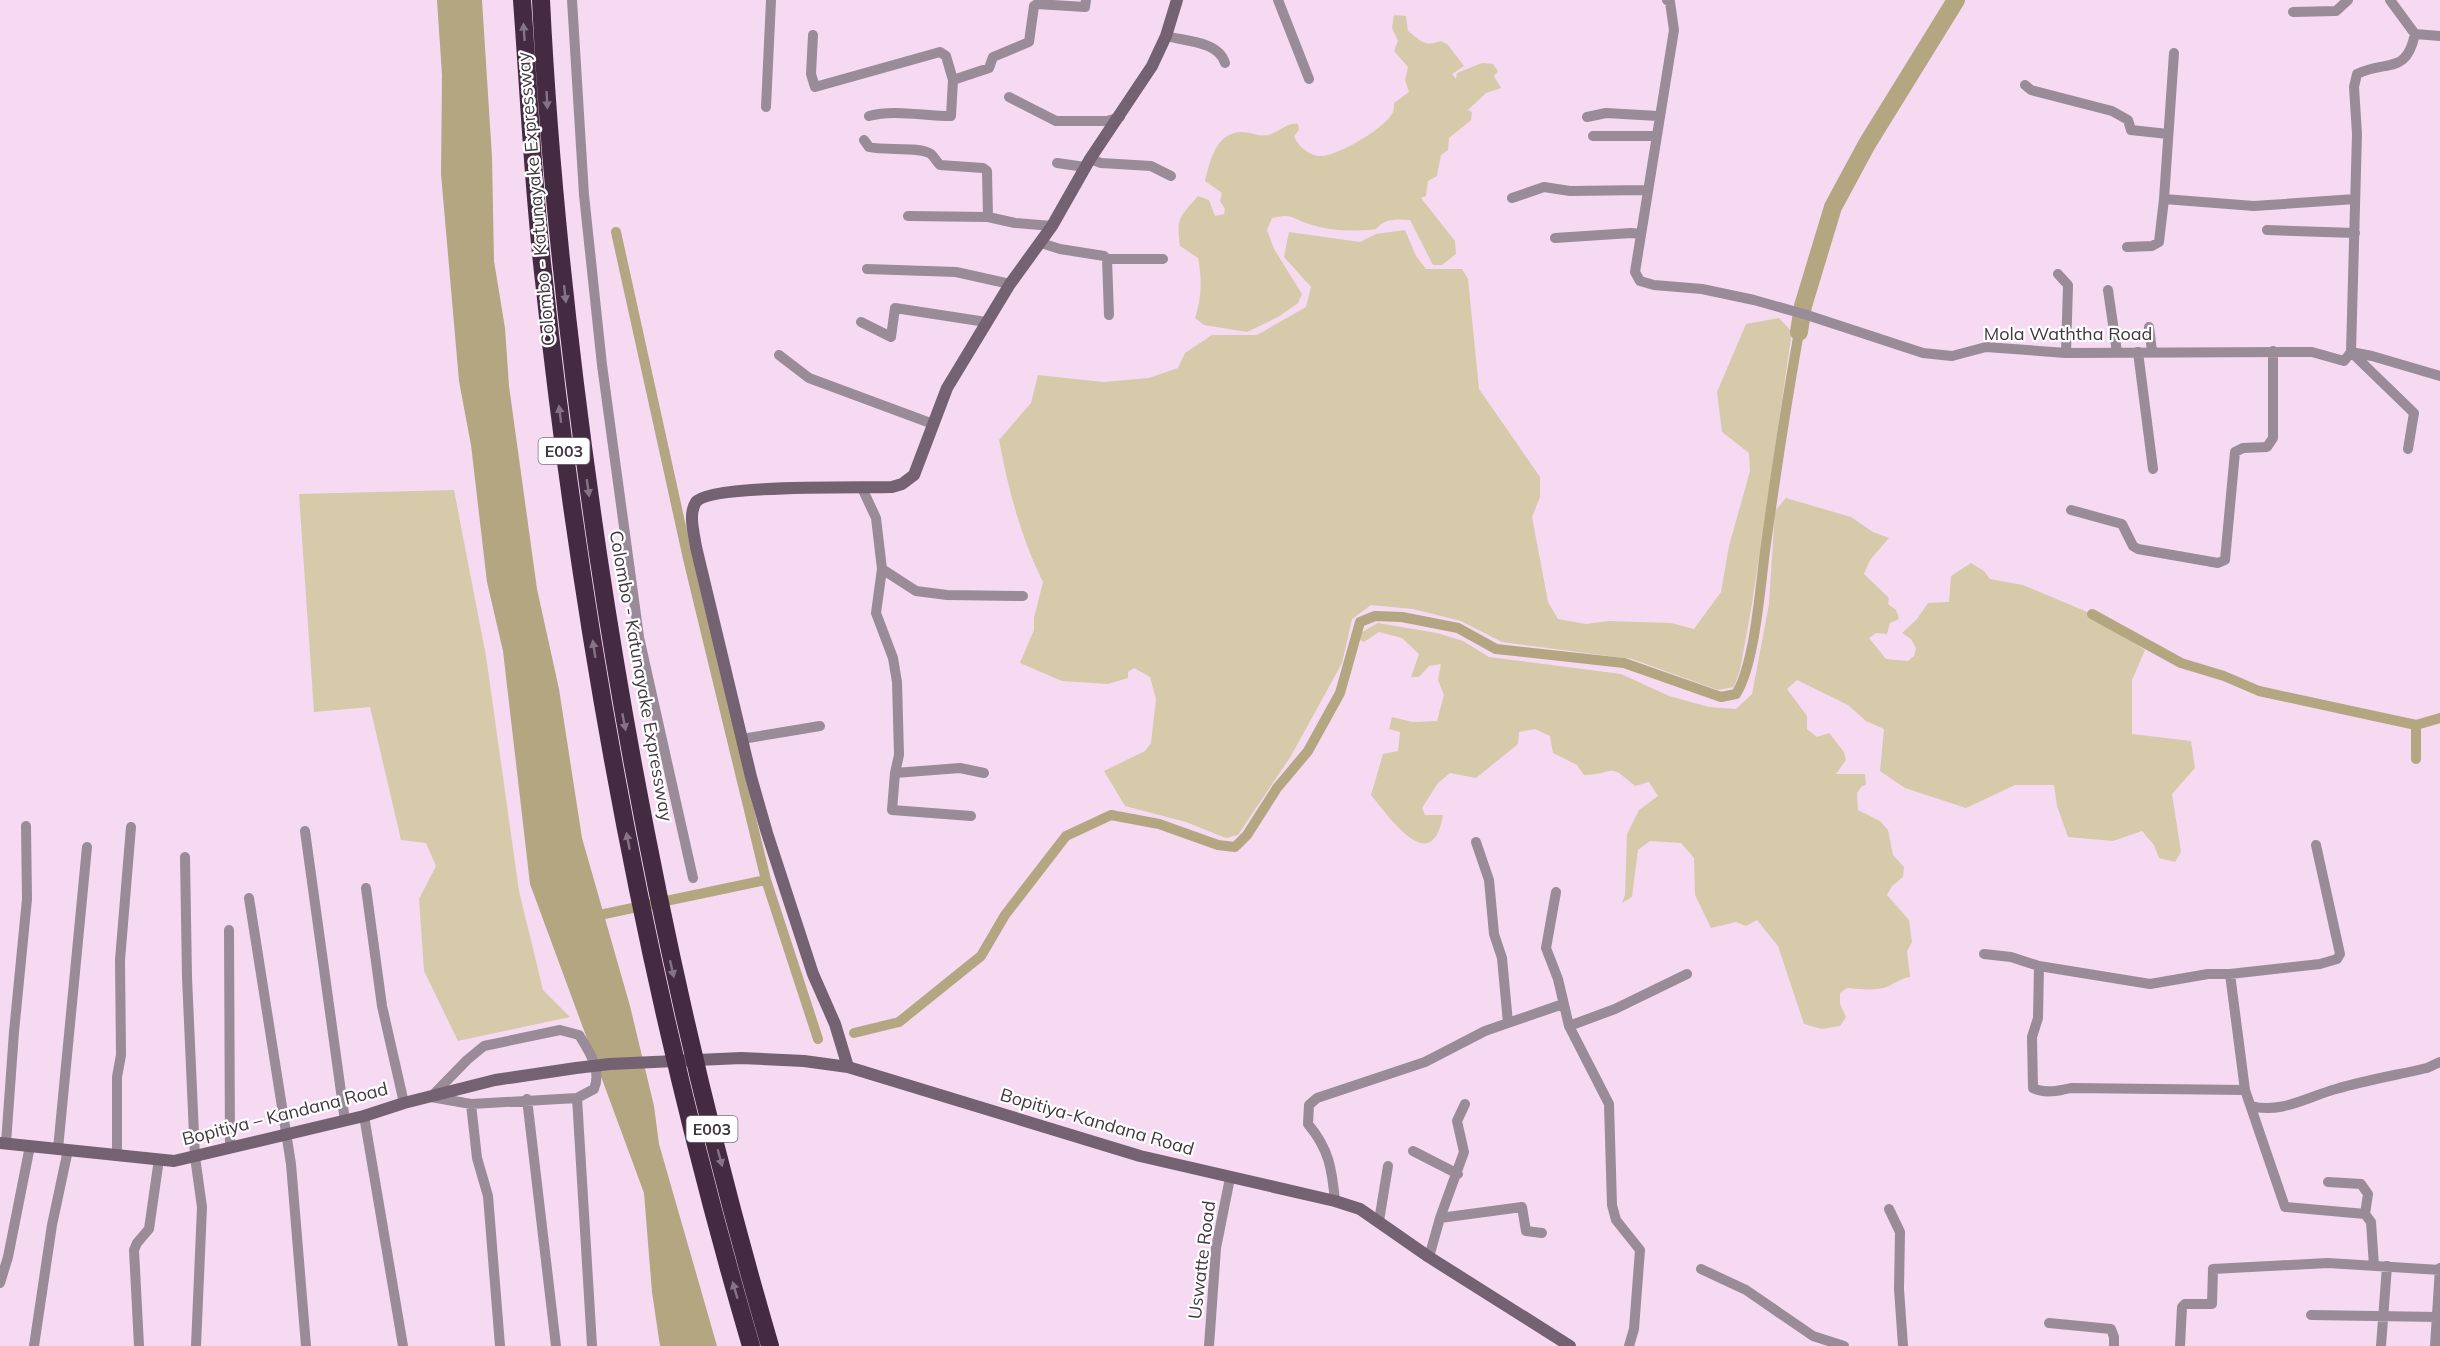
<svg xmlns="http://www.w3.org/2000/svg" width="2440" height="1346" viewBox="0 0 2440 1346" font-family="Mulish,sans-serif">
<style>
.green{fill:#d6caaa}
.water{fill:#b3a681}
.lines{fill:none;stroke-linecap:round;stroke-linejoin:round}
.canal{stroke:#b3a681;stroke-width:10}
.river{stroke:#b3a681;stroke-width:18}
.street{stroke:#998b97;stroke-width:10}
.secondary{stroke:#746172;stroke-width:12}
.highway{stroke:#442b42;stroke-width:18}
.oneway{fill:#857584}
.labels{text-anchor:middle;stroke-width:4.5;stroke-linejoin:round;paint-order:stroke}
.shield{fill:#fff;stroke:#7b7379;stroke-width:1.5}
.shield-label{font-size:16px;font-weight:bold;fill:#423740}
.street-label{font-size:18px;fill:#423740;stroke:#fff}
</style>
<rect width="100%" height="100%" fill="#f5daf2"/>
<path class="green" d="M1394,15l12,1 2,15c13,10 16,16 33,10l7,4 16,21 -12,8 4,5 1,-6 25,-10 11,1 5,7 -4,5 7,12 -15,5 -18,17 4,2 -1,8 -22,18 -1,12 -7,5 -4,21 -9,5 -2,15 -5,2 34,43 1,13 -14,11h-9l-23,-45c-13,-1 -25,-2 -34,9 -21,3 -47,2 -67,-5 -19,-6 -15,-11 -37,-6l-5,12 7,19 28,45 -4,9 -20,14 -31,15 -43,-7 -9,-7c7,-20 7,-40 3,-60l-18,-12c-4,-29 0,-29 18,-50l11,4 6,16 9,-2 1,-5 -5,-8 2,-8 -17,-12c5,-19 10,-47 35,-49 9,-1 19,5 28,3 11,-2 18,-13 30,-11l1,6 -5,6c4,11 17,21 29,20 17,-2 63,-28 70,-44 1,-2 1,-7 1,-9l15,-11 -4,-12 3,-13 -14,-16 4,-10 -6,-13z
M1405,230l11,26 10,13h36l6,10 11,110 61,88v20l-8,20 16,85 10,17 28,5 22,-3 63,2 23,6 27,-37 8,-46 21,-75 -1,-18 -27,-21 -5,-40 29,-68 33,-6 13,14 -40,272 -12,66 -6,17 -16,3 -86,-31 -130,-17 -41,-21 -48,-12 -42,-4 -19,14 -10,44 -51,93 -53,79 -12,3 -40,-16 -61,-16 -21,-35 41,-20 6,-8 5,-44 -6,-22 -16,-9 -6,4v6l-20,6 -46,-3 -42,-18 14,-33v-12l9,-36c-22,-44 -35,-94 -44,-142l32,-37 7,-28 65,7 46,-4 29,-10 7,-15 27,-18h45l49,-28 5,-20 -27,-30 5,-25 71,10 16,-8z
M454,490l32,166 33,235 24,99 27,27 -112,24 -34,-70 -5,-72 17,-33 -10,-23 -25,-3 -31,-133 -56,5 -15,-218z
M1786,498l65,19 22,15 16,6 -19,22 -6,14 25,24 -1,6 8,6 3,9 -9,4 -3,11 -11,-1 -7,5 17,21 22,2 6,-5 2,-8 -5,-9 -9,-6 15,-14 11,-16 21,-1 2,-26 20,-13 13,8 6,8 33,6 62,26 60,39 -13,30v54l59,7 4,27 -23,26 9,58 -6,10 -16,-4 -5,-13 -12,-14 -29,10 -45,-4 -11,-31 -3,-21h-39l-49,23 -61,-20 -25,-17 4,-42 -18,-8 -18,-16 -51,-25 -10,9 20,27v13l10,8 12,-4 15,19 2,8 -10,14h29l1,11 -4,1 -5,7 1,17 22,11 8,9 5,25 11,12 -1,10 -11,9 -5,9 22,25 3,22 -5,9 3,26c-10,2 -15,6 -23,10 -13,4 -27,2 -40,1l-7,5v11l6,13 -6,9 -18,3 -18,-5 -26,-78 -21,-26 -11,6 -10,-4 -25,6 -16,-33 -1,-37 -13,-15 -31,-2 -12,9 -6,47 -10,6 3,-8 2,-61 12,-24 19,-14 -9,-14 -14,4c-28,-25 -19,-12 -51,-11l-7,-10 -24,-12 -3,-17 -15,-7 -16,3 -1,12 -42,34 -26,-5 -12,10 -16,25 3,7h18c-11,64 -53,3 -72,-20l12,-41 15,-3 2,-19 -11,-3 3,-12 21,5 24,-1 7,-26 -6,-15 3,-16 -12,2 -10,11h-8l8,-23 -17,-16 -23,-6 -15,10 -4,-2 2,-8 16,-9 59,10 26,8 26,16 132,17 48,22 40,11 27,2 16,-15 17,-90 6,-93z"/>
<path class="water" d="M437,0h45l10,157 2,104 11,67 4,58 28,203 22,100 23,149 48,168 24,100 5,38 58,202h-57l-8,-54 -8,-99 -114,-309 -27,-233 -16,-69 -16,-137 -12,-64 -18,-207 1,-99z"/>
<g class="lines">
<path class="canal" d="M616,232l73,331 77,317 52,159
M2092,614l89,49 43,13 35,15 157,34
M2416,759v-34l24,-7
M590,917l176,-37
M854,1033l45,-11 82,-66 24,-41 61,-79 45,-21 48,9 59,21 17,2 12,-12 30,-47 31,-37 32,-58 20,-71 15,-6 27,1 56,11 38,21 128,14 97,34 15,-3c19,-30 24,-106 29,-143 10,-73 21,-146 34,-219"/>
<path class="river" d="M1799,332l4,-26 30,-99 34,-63 89,-144"/>
<path class="street" d="M572,0l12,195 18,170 37,272 54,241
M1278,0l31,79
M1667,0l3,2 4,28 -39,242 5,9 14,4 48,4 52,11 53,15 116,38 29,3 34,-9 80,6 246,-1 32,9 7,-9 6,-218 -3,-47 3,-13c30,-15 49,2 58,-40
M2390,0l25,34 25,2
M2293,12l43,-1 12,-11
M813,35l-2,39 4,13 125,-35 6,4 7,24 36,-12 4,-11 36,-15 5,-36 3,-2 48,3 1,-7
M1166,36c18,5 53,5 59,27
M2174,53l-10,146 90,7 101,-7
M2025,85l6,5 81,21 16,9 3,10 37,4
M1009,97l47,24h51l13,-4
M766,107l5,-107
M869,116c24,-7 55,0 82,0l2,-36
M1587,117l19,-4 52,3
M1593,136h62
M864,140l5,7c16,4 51,-1 62,7 3,3 6,8 9,11l43,3 4,3 1,46 27,6 37,3
M1090,159l11,4 50,3 20,10
M1057,163l28,4
M1512,198l32,-11 26,4 77,-1
M908,216l80,1
M2267,230l88,3
M1555,238l76,-5 10,1
M1041,243l19,6 44,7 3,3 2,56
M2127,247l25,-1 7,-4 5,-43
M1107,259h56
M867,269l89,3 54,12
M2058,274l10,11 -2,68
M2108,290l9,62
M861,322l30,15 4,-29 91,14
M2149,327l3,24
M2138,352l15,117
M2351,352l63,61 -6,36
M2351,352l21,4 68,20
M779,355l30,23 124,46
M862,488l14,30 6,51 -6,44 17,45 4,24 2,73 -4,18 -3,37 79,6
M2071,510l51,14 11,22 5,3 80,14 7,-3 10,-108 8,-4 24,-1 6,-9v-87
M882,569l34,22 31,4 76,1
M742,739l78,-13
M895,773l65,-5 24,5
M305,831l40,290
M1476,842l13,38 5,54 8,24 6,65
M185,857l2,120 8,180 7,50 -6,139
M366,888l16,118 22,97
M1556,892l-10,56 12,31 11,47 40,78 3,101 4,15 24,30 -6,79 -5,17
M249,898l42,266 15,182
M229,930l1,217
M1984,954l27,3 28,9 111,18 58,-10h22l90,-10 17,-5 3,-5 -24,-109
M2039,966l-1,52 -6,19 1,51c11,6 26,3 38,0l174,2
M2230,974l15,116 40,117 80,7 6,8 3,44
M1569,1026l46,-17 72,-35
M560,1030l19,5c10,16 23,35 15,54l-17,9 -106,6 -40,-7 36,-37 17,-14z
M577,1098l15,248
M527,1099l29,247
M471,1104l6,54 11,38 12,150
M2251,1106c30,8 56,-9 85,-17 30,-9 61,-14 91,-21l13,-6
M364,1116l39,230
M6,1143l8,-111 13,-133 -1,-73
M58,1149l29,-302
M1413,1151l45,23
M117,1155v-78l4,-22 -1,-95 11,-133
M2328,1182l33,2 7,10 -3,20
M1335,1201c-3,-32 -6,-52 -27,-77l1,-19 8,-7 108,-36 60,-31 78,-27
M1889,1209l11,23 -1,57 4,57
M1440,1218l82,-11 4,24 16,2
M1379,1221l9,-55
M1429,1257l11,-39 24,-66 -7,-31 8,-17
M1701,1269l45,21 67,46 31,10
M0,1283l8,-26 22,-111
M2311,1315l127,2
M2049,1323l62,6 3,8v9
M34,1346l18,-121 16,-75
M139,1346l-5,-96 3,-7 12,-14 10,-70
M1209,1346l7,-98 14,-70
M2180,1346l2,-39 3,-3h27l1,-35 115,-6 112,7
M2381,1346l6,-80
M2435,1346l5,-78"/>
<path class="secondary" d="M848,1067l-13,-43 -22,-50 -46,-141 -16,-56 -55,-230c-2,-14 -8,-33 0,-45 13,-18 166,-14 196,-15l10,-3 12,-9 33,-87 63,-104 42,-58 38,-67 62,-93 14,-30 11,-36
M0,1143l174,18 190,-45 40,-13 91,-23 81,-12 34,-4 131,-6 63,3 44,6 292,89 195,45 25,8 69,48 141,89"/>
<path class="highway" d="M522,0c7,94 11,188 22,281 39,360 105,718 207,1065
M541,0c9,186 30,370 57,554 40,267 96,532 172,792"/>
</g>
<defs><path id="oneway-solid" d="M-6-.8H1V-3.2L6.5 0L1 3.2V.8H-6Z" transform="scale(1.5)"/></defs>
<g class="oneway">
<use href="#oneway-solid" transform="translate(524 32) rotate(-94)"/>
<use href="#oneway-solid" transform="translate(547 100) rotate(87)"/>
<use href="#oneway-solid" transform="translate(565 294) rotate(84)"/>
<use href="#oneway-solid" transform="translate(560 414) rotate(-97)"/>
<use href="#oneway-solid" transform="translate(588 488) rotate(82)"/>
<use href="#oneway-solid" transform="translate(594 649) rotate(-99)"/>
<use href="#oneway-solid" transform="translate(624 722) rotate(79)"/>
<use href="#oneway-solid" transform="translate(628 841) rotate(-101)"/>
<use href="#oneway-solid" transform="translate(672 969) rotate(77)"/>
<use href="#oneway-solid" transform="translate(720 1158) rotate(75)"/>
<use href="#oneway-solid" transform="translate(735 1290) rotate(-106)"/>
</g>
<g class="labels">
<g class="shield">
<rect x="538.5" y="438" width="51" height="26" rx="4.5"/>
<rect x="686.5" y="1116" width="51" height="26" rx="4.5"/>
</g>
<g class="shield-label">
<text x="564" y="457">E003</text>
<text x="712" y="1135">E003</text>
</g>
<g class="street-label">
<text transform="translate(536 199) rotate(-95)" y="6">Colombo - Katunayake Expressway</text>
<text x="2068" y="340">Mola Waththa Road</text>
<text transform="translate(641 676) rotate(80)" y="6">Colombo - Katunayake Expressway</text>
<text transform="translate(285 1114) rotate(-14)" y="6">Bopitiya – Kandana Road</text>
<text transform="translate(1097 1122) rotate(16)" y="6">Bopitiya-Kandana Road</text>
<text transform="translate(1202 1260) rotate(-83)" y="6">Uswatte Road</text>
</g>
</g>
</svg>
